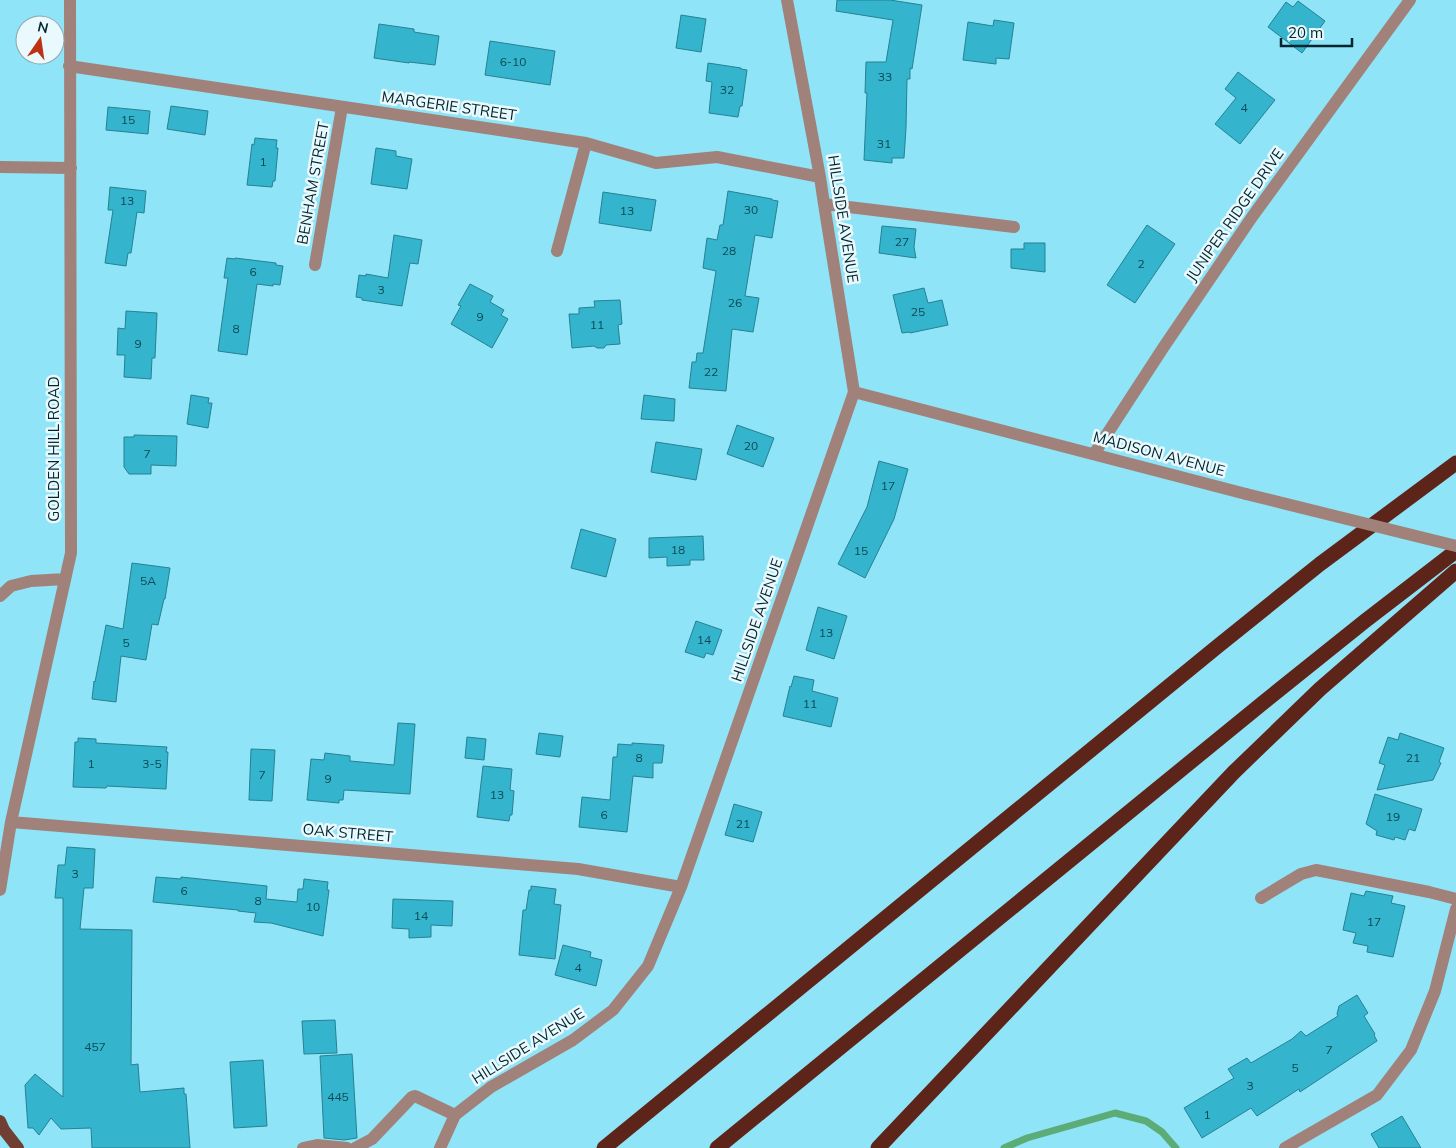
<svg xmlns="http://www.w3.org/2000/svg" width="1456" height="1148" viewBox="0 0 1456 1148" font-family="Mulish,sans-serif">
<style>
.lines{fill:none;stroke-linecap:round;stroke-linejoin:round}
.stream{stroke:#5cac77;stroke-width:7}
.building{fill:#34b4cd;stroke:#278192}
.minor{stroke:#a0827b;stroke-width:12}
.major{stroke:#703e33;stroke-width:12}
.highway{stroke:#5d2519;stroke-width:15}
.minor-bridge{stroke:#a0827b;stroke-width:12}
.labels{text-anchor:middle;stroke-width:5;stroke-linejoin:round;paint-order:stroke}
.number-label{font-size:12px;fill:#0d4954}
.street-label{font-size:15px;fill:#00252c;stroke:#eaf9fd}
</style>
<rect width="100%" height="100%" fill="#90e4f7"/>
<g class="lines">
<path class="stream" d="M1004,1148l23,-10 88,-25 31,8 16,11 14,16"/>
</g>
<path class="building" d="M837,0h53l32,5 -10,64 -2,-1v11h-3l-1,49 -2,30h-12v5l-28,-3 3,-67h-2l1,-31h20l7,-42 -57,-9z
M1298,1l27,20 -23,32 -34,-26 18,-25 7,5z
M681,15l25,4 -5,33 -25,-4z
M994,20l20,3 -5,36 -13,-1v6l-33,-4 5,-38 25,4z
M379,24l35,5v3l25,4 -4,29 -26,-3v1l-35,-5z
M490,41l65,10 -5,34 -65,-10z
M708,63l33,5v1l6,1 -5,36h-2l-2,11 -29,-4 3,-31 -6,-1z
M1238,72l37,28 -35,44 -25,-20 21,-26 -11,-9z
M171,106l37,5 -3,24 -38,-6z
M108,107l42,4 -2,23 -42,-4z
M255,138l22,2 -1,8h2l-3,33h-2l-1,6 -25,-2 5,-41 2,1z
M376,148l20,3v5l16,3 -5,30 -36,-5z
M110,187l36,4 -2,22 -7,-1 -6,41h-3l-2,13 -21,-3 8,-53h-5z
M728,191l44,8v1l6,1 -6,37 -17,-3 -10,61 14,2 -6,34 -21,-3 -6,62 -37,-3 3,-26h4l1,-9h6l13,-82 -13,-3 4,-30 10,2 3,-15h3z
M603,192l53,8 -5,31 -52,-8z
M1147,225l28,19 -40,59 -28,-18z
M882,226l34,3 -2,18 2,11 -37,-5z
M394,235l28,5 -4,24 -8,-1 -8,43 -40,-6v-2l-6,-1 3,-22 7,1v-2l22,4z
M1024,243h21v29l-34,-4v-19h13z
M227,258l8,1v-1l41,5v2l7,1 -3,19 -7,-1v2l-16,-2 -10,71 -29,-4 10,-73h-4z
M470,284l23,12 -3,6 14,8 -3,5 7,4 -16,29 -41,-24 10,-18 -3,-1z
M924,288l4,15 14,-3 6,25 -38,8v-1l-8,1 -9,-38z
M620,300l2,24 -4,1 2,19 -14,1 -2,3h-7l-3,-2 -22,2 -3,-34h10v-6l16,-1 -1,-6z
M126,311l31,2 -2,45h-3l-1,21 -27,-2 1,-22h-8l1,-27 7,1z
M191,395l18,3 -1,5h4l-4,25 -21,-4z
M644,395l31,4 -1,22 -33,-2z
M737,425l37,13 -11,29 -36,-13z
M134,435l43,1 -1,30 -25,-1v9h-22l-5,-7v-30h10z
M656,442l46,7 -6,31 -45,-8z
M879,461l29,8 -14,50 -29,59 -27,-14 29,-57z
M581,529l35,10 -10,38 -35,-9z
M703,536l1,24h-14v5l-23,1v-9l-18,1v-20z
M132,563l38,5 -5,31h-1l-6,26 -6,-1 -6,36 -25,-4 -5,46 -24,-3 2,-18 1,1 11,-57 17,4z
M818,607l29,9 -13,43 -28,-9z
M696,621l26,9 -9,25 -7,-2 -2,5 -19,-6z
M794,676l20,4 -2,11 26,7 -7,29 -48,-11 7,-30 1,1z
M398,723l17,1 -5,70 -66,-4 -1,10h-4v3l-32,-3 4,-41 13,1 1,-7 25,3v5l44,4z
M539,733l24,3 -3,21 -24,-3z
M1400,733l44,15 -5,14 2,1 -8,17 -56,10 8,-25 -6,-2 9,-26 10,3z
M467,737l19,2 -2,21 -19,-2z
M78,738l18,1v4l71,4 -1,5h2l-2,37 -59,-3 -1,2 -33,-1 2,-45h3z
M632,743l32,2 -2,18h-9v15l-20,-2 -6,56 -48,-5 3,-30 28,3 3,-43h4l1,-13 14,1z
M251,749l24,1 -3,51 -23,-1z
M483,766l29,3 -2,21 4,1 -2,24h-2l-1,6 -32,-4z
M1375,794l47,15 -7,22 -6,-2 -4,11 -10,-3 -1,3 -18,-5 1,-4 -11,-7z
M734,804l28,8 -9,30 -28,-7z
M67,847l28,2 -2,39h-9l-4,41 52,1 -1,135 7,-1 2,28 44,-4v6h2l4,54h-98l-1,-20 -30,1 -10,-11 -12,17 -6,-7h-5l-3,-43 10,-11 28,23v-199h-8l3,-33h7z
M156,877l25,2v-2l86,9 -1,13 31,3 1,-13h5l1,-10 24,3 -1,8h2l-6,46 -52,-13 -17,-1 2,-9 -18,-2v-1l-85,-8z
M531,886l25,3 -2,15 7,1 -6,54 -36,-4 4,-45h3l3,-20h2z
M1366,891l27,5 -2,7 14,3 -12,51 -26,-5 1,-6 -15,-3 3,-10 -13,-3 8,-37 13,3z
M393,899l60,2 -1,25 -21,-1v12l-22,1v-9l-17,-1z
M563,945l28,7 -1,5 12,3 -6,26 -41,-11z
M1357,995l11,18 -4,3 11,18 -1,1 3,6 -77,51 -1,-3 -42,27 -6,-8 -49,30 -18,-30 50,-30 -6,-9 19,-11 4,5 41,-24 9,-8 5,5 32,-20 -1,-2 2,-8z
M335,1020l2,33 -33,1 -2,-33z
M352,1054l5,84 -13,2 -20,-2 -4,-82z
M263,1060l4,66 -33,2 -4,-66z
M1402,1116l19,32h-42l-8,-14z"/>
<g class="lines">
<path class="minor" d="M69,66l517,77 70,20 61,-6 103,20
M0,167l71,1
M824,204l190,23
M557,251l29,-108
M315,265l27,-158
M854,392l392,102
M1094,454l69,-106 89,-131 158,-217
M0,596l11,-10 20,-5 34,-2
M11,822l567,47 103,18
M0,890l11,-68 60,-269 -1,-553
M1261,898l40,-24 15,-4 113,22 27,7
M303,1148l14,-3 30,3
M355,1148l17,-9 40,-42 3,-1 40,19
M440,1148l15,-33 36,-28 82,-47 40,-30 35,-44 33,-79 173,-495 -30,-188 -4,-27 -33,-177
M1285,1148l92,-53 34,-45 24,-59 21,-82"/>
<path class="major" d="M0,1121l4,9 14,18"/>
<path class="highway" d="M604,1148l614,-502 102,-82 136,-101
M717,1148l547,-446 101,-81 91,-70
M878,1148l356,-376 86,-83 136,-118"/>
<path class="minor-bridge" d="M1246,494l210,52"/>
</g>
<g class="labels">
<g class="number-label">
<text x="513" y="66">6-10</text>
<text x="885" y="81">33</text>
<text x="727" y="94">32</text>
<text x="1244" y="112">4</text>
<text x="128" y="124">15</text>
<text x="884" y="148">31</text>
<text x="263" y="166">1</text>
<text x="127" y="205">13</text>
<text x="751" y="214">30</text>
<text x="627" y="215">13</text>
<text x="902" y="246">27</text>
<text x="729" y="255">28</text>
<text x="1141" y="268">2</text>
<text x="253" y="276">6</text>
<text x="381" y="294">3</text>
<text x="735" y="307">26</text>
<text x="918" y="316">25</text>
<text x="480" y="321">9</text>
<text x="597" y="329">11</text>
<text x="236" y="333">8</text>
<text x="138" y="348">9</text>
<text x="711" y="376">22</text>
<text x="751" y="450">20</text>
<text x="147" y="458">7</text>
<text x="888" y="490">17</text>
<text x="678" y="554">18</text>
<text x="861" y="555">15</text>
<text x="148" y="585">5A</text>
<text x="826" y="637">13</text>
<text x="704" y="644">14</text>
<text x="126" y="647">5</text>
<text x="810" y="708">11</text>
<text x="639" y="762">8</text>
<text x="1413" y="762">21</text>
<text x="91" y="768">1</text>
<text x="152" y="768">3-5</text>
<text x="262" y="779">7</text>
<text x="328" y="783">9</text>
<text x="497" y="799">13</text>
<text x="604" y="819">6</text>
<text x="1393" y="821">19</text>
<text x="743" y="828">21</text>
<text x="75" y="878">3</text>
<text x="184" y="895">6</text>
<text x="258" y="905">8</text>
<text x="313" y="911">10</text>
<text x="421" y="920">14</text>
<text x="1374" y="926">17</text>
<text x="578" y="972">4</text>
<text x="95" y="1051">457</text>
<text x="1329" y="1054">7</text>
<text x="1295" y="1072">5</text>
<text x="1250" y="1090">3</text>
<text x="338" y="1101">445</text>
<text x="1207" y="1119">1</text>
</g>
<g class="street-label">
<text transform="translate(449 106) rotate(8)" y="5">MARGERIE STREET</text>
<text transform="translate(313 183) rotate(-80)" y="5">BENHAM STREET</text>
<text transform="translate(1235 215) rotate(-55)" y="5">JUNIPER RIDGE DRIVE</text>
<text transform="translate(843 219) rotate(81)" y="5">HILLSIDE AVENUE</text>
<text transform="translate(54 449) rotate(-90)" y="5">GOLDEN HILL ROAD</text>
<text transform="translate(1159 454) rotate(15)" y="5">MADISON AVENUE</text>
<text transform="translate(757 620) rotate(-71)" y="5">HILLSIDE AVENUE</text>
<text transform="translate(348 833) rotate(5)" y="5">OAK STREET</text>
<text transform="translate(528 1046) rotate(-32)" y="5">HILLSIDE AVENUE</text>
</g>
</g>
<g transform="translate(40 40) rotate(13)"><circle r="24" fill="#eaf9fd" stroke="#8ca4a9"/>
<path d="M0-4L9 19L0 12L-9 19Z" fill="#bd3215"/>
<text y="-8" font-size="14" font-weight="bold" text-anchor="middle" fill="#00252c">N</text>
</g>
<path d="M1281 38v8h71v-8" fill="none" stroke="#00252c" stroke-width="2.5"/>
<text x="1288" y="38" font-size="15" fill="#00252c" stroke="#eaf9fd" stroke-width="4" paint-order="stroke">20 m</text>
</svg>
